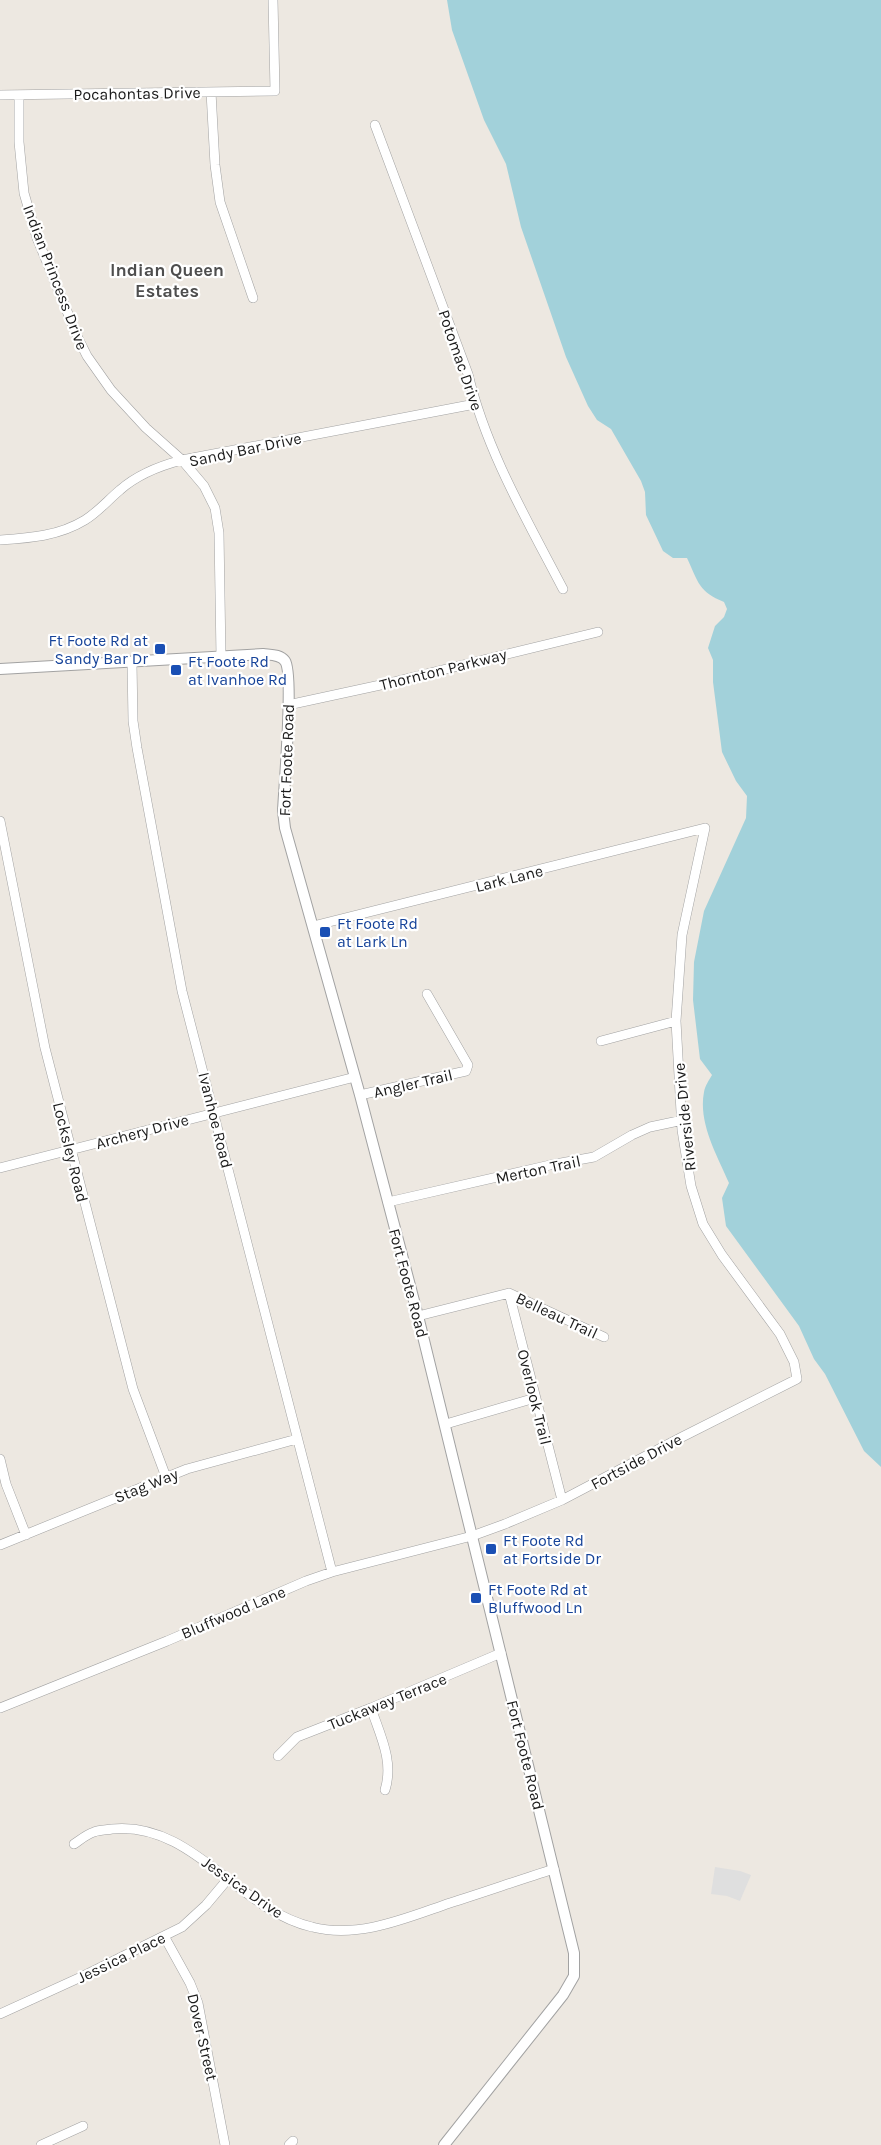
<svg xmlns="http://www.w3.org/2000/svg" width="881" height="2145" viewBox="0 0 881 2145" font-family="Karla,sans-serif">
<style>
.parking{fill:#dfdfdf}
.water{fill:#a2d1da}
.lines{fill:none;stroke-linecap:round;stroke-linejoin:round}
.minor-casing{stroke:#a2a2a2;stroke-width:10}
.tertiary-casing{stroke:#a2a2a2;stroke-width:12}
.minor{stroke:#fff;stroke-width:9}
.tertiary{stroke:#fff;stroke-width:10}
.transit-dot{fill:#1a4fb4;stroke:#fff;stroke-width:2}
.labels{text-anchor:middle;stroke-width:4.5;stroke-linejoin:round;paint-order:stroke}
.street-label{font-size:16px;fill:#1b1b1b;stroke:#fff}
.transit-label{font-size:16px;fill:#164399;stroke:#fff;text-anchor:start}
.neighbourhood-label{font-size:18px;font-weight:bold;fill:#4e4e4e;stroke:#fff}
</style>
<rect width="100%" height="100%" fill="#ede8e1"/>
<path class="parking" d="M715,1867l25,4 11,4 -11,26 -13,-5 -16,-2z"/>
<path class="water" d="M447,0h434v1467l-17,-16 -39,-77 -11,-15 -15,-33 -73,-100 -4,-28 7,-15c-12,-28 -31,-60 -25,-91 1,-6 5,-12 8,-17l-12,-16 -7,-59 1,-38 10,-51 42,-93 1,-22 -11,-15 -14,-29 -9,-70v-22l-5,-12 7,-22 9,-9 3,-8 -3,-7c-25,-10 -26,-20 -37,-44h-14l-10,-7 -17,-36 -1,-23 -4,-11 -30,-52 -14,-9 -9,-14 -22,-49 -45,-130 -15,-63 -22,-44 -32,-90z"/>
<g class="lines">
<g class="minor-casing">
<path id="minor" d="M211,92l4,73 5,37 33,96
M0,95l275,-4 -2,-91
M19,95v47l5,51 13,45 41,100 9,18 24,34 35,38 36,32 22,26 11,22 4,25 2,124
M375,125l93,249c18,76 59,146 95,215
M0,540c30,-2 59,-4 85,-20 13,-8 23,-20 35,-30 18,-16 39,-24 62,-30l293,-56
M132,663l1,58 4,27 45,243 150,581
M288,705l97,-21 213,-52
M0,821l45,227 88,341 33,88
M601,1041l75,-20
M360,1095l106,-24 2,-6 -41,-71
M0,1168l355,-91
M388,1202l162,-37 44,-8 38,-22 18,-8 33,-7
M509,1293l53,207
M509,1293l95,44
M418,1316l91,-23
M446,1424l89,-26
M0,1459l6,25 20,51
M0,1545l187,-76 110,-30
M0,1708l167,-67 139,-60 26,-9 140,-36 33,-12 57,-24 118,-62 117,-59 -3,-17 -14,-28 -58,-79 -19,-31 -12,-38 -9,-56 -6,-109 6,-86 23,-107 -392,98
M371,1708c9,27 23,53 14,82
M278,1756l19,-19 74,-29 130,-55
M74,1844c6,-4 13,-10 20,-12 5,-2 12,-2 18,-3 81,-8 126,81 200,98 47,12 94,-9 138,-24 35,-11 69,-23 104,-34
M164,1936l26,47 8,20 27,142
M0,2014l81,-37 101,-50 24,-22 21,-25
M41,2145l42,-19
M289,2145l4,-4"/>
</g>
<g class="tertiary-casing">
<path id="tertiary" d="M0,669l263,-15c7,1 17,0 22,7 9,13 -1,127 -2,150l2,17 75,267 58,221 156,637v23l-11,19 -119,150"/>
</g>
<use href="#minor" class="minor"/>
<use href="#tertiary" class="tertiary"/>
</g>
<g class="transit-dot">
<rect x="154" y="643" width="12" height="12" rx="3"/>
<rect x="170" y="664" width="12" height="12" rx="3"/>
<rect x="319" y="926" width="12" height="12" rx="3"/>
<rect x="485" y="1543" width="12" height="12" rx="3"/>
<rect x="470" y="1592" width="12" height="12" rx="3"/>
</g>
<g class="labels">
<g class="street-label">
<text transform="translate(137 93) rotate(-1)" y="6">Pocahontas Drive</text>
<text transform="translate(56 277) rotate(69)" y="6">Indian Princess Drive</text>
<text transform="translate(461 360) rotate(71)" y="6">Potomac Drive</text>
<text transform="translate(245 449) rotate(-12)" y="6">Sandy Bar Drive</text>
<text transform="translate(443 669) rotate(-14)" y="6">Thornton Parkway</text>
<text transform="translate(286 760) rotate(-88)" y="6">Fort Foote Road</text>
<text transform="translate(509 878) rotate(-14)" y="6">Lark Lane</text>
<text transform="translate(413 1083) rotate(-13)" y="6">Angler Trail</text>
<text transform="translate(684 1117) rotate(-96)" y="6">Riverside Drive</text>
<text transform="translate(216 1120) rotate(76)" y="6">Ivanhoe Road</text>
<text transform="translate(142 1131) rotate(-15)" y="6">Archery Drive</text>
<text transform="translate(71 1152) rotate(76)" y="6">Locksley Road</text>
<text transform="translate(538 1169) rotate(-12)" y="6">Merton Trail</text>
<text transform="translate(409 1283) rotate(75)" y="6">Fort Foote Road</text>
<text transform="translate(557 1315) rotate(25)" y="6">Belleau Trail</text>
<text transform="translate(535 1397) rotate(76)" y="6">Overlook Trail</text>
<text transform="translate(636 1461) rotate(-28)" y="6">Fortside Drive</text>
<text transform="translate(146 1485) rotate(-22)" y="6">Stag Way</text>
<text transform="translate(233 1612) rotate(-23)" y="6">Bluffwood Lane</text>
<text transform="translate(387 1701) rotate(-22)" y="6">Tuckaway Terrace</text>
<text transform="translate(526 1755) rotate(76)" y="6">Fort Foote Road</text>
<text transform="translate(243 1887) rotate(35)" y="6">Jessica Drive</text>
<text transform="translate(121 1957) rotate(-26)" y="6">Jessica Place</text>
<text transform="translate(203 2037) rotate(77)" y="6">Dover Street</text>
</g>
<g class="transit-label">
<text x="148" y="646" text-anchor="end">Ft Foote Rd at<tspan x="148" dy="18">Sandy Bar Dr</tspan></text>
<text x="188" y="667">Ft Foote Rd<tspan x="188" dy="18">at Ivanhoe Rd</tspan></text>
<text x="337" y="929">Ft Foote Rd<tspan x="337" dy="18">at Lark Ln</tspan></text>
<text x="503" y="1546">Ft Foote Rd<tspan x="503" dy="18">at Fortside Dr</tspan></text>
<text x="488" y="1595">Ft Foote Rd at<tspan x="488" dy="18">Bluffwood Ln</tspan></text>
</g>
<g class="neighbourhood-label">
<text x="167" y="276">Indian Queen<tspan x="167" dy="21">Estates</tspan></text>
</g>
</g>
</svg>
